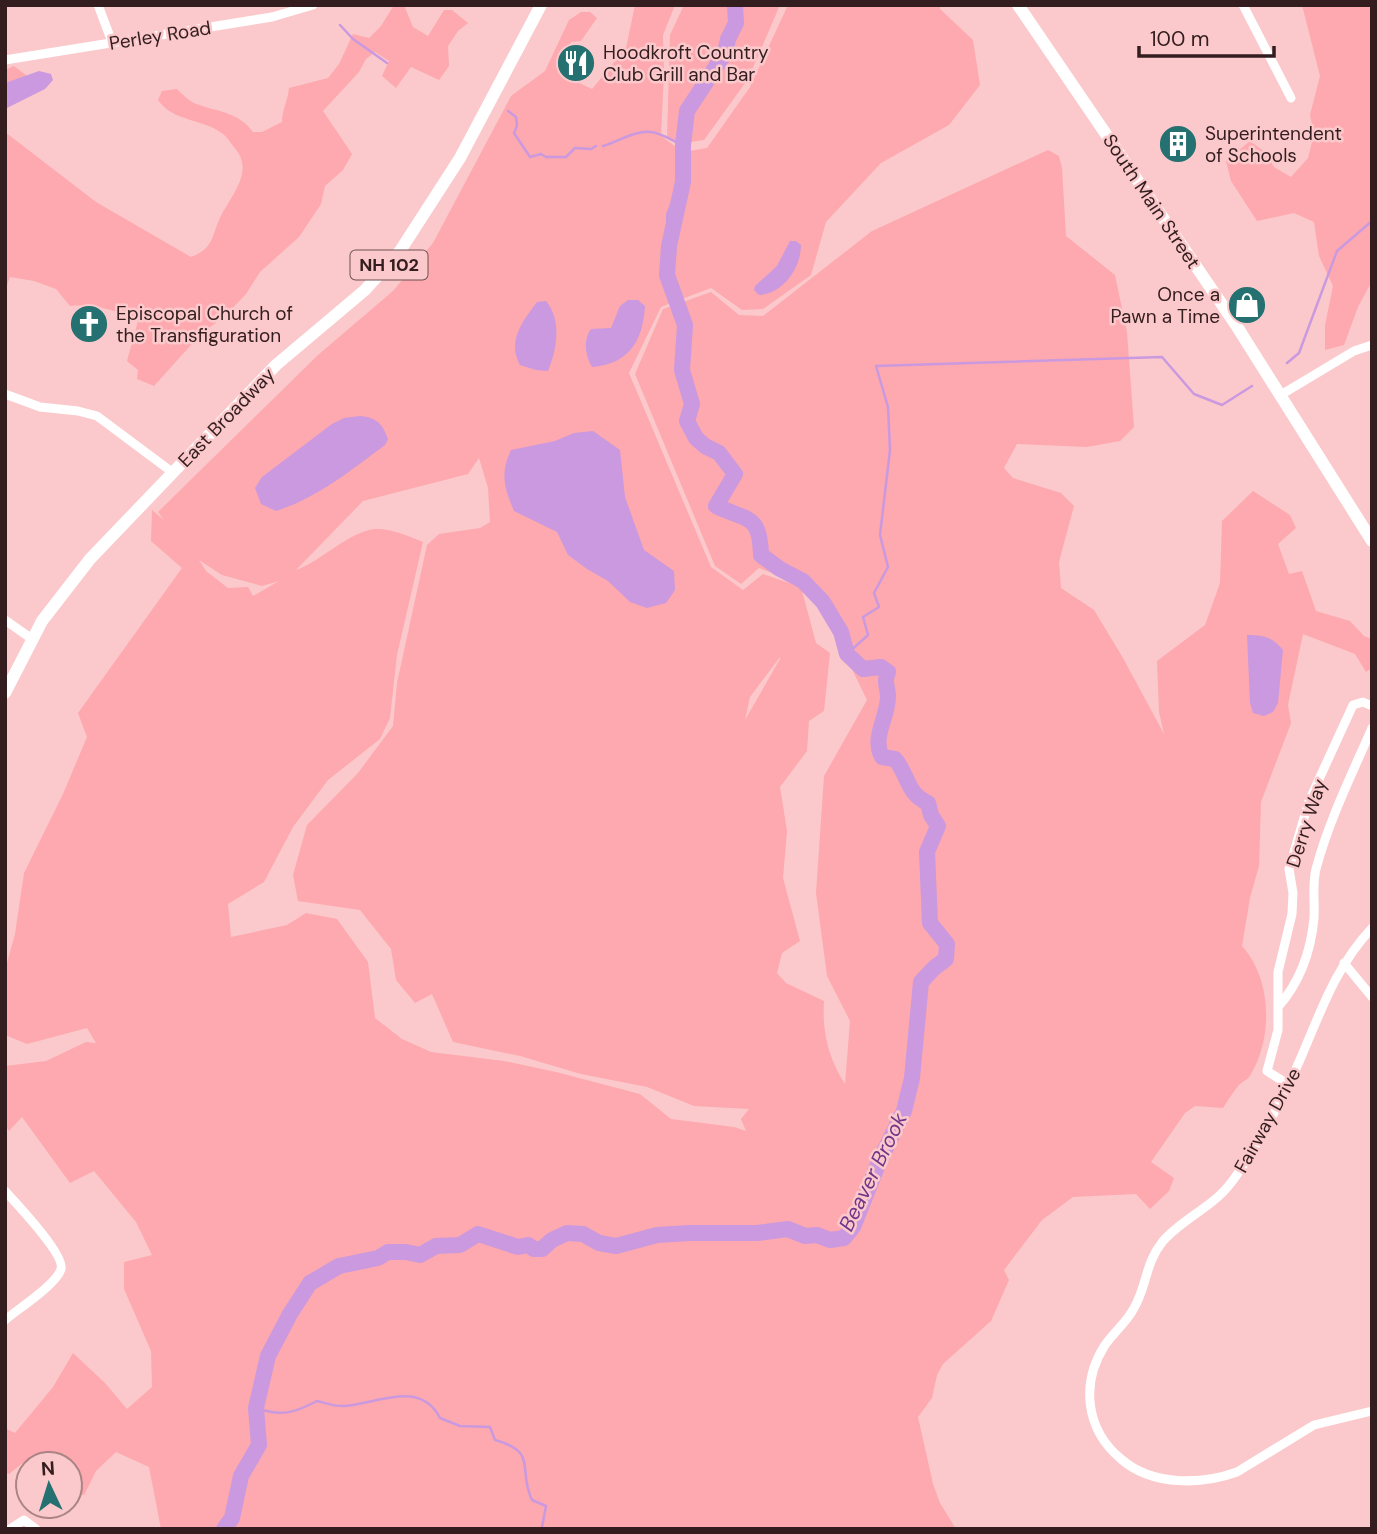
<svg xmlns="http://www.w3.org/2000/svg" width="1377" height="1534" viewBox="0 0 1377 1534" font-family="'DM Sans',sans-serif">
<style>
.green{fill:#fda9af;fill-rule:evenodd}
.water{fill:#ca99df}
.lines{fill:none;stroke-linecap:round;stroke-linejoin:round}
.stream{stroke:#ca99df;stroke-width:2.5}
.river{stroke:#ca99df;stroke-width:16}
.minor{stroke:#fff;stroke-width:9}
.major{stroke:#fff;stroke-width:12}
.labels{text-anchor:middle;stroke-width:5;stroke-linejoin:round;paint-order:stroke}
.shield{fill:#fbc9cb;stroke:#6f5153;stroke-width:2}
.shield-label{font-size:18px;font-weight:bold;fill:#331d1f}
.street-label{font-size:19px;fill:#331d1f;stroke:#fbc9cb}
.poi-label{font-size:19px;fill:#331d1f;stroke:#fbc9cb;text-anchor:start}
.water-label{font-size:21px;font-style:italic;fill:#713689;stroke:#fbc9cb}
</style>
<rect width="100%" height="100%" fill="#fbc9cb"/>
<path class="green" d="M394,5h10l9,22 15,9 16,-26h8l16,13 -10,8 -10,15 1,20 -10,14 -28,-13 -15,21 -14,-12 7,-15 -14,-9 -9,7 -7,13 -36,39 29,43 -9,16 -18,16 -4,18 -22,33 -39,35 -14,22 -19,20 -27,21 -46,51 -17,-7 1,-9 -11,-9 11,-40c-23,-11 -43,-17 -68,-15l-14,-17 -22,-8 -24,-4 -5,13v-158l91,70 95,55c25,-9 20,-24 32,-45 13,-23 31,-44 10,-66 -3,-4 -6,-9 -10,-12 -21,-16 -50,-12 -65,-34l4,-9 15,-2c5,5 11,11 17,14 22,9 44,8 59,29h9l20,-10c0,-13 6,-21 7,-34l39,-10 11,-14 14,-30 16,4 12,-12z
M635,5h40l-12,30 1,38 -3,63 22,16 24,-4 43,-61 38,-82h152v4l33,31 7,45 -31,40 -68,38 -55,59 -15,53 -48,34 -21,1 -31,-22 -50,19 -32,66 82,194 32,23 20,-16 38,13 15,56 14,10 -6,58 -15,10 -2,30 -27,36 7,44 -4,47 17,63 -18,12 -5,20 9,10 38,18c-2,30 4,57 21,83l5,-63 -23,-45 -11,-83 8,-117 43,-76 -42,-86 -24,-30 -42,-16 -18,16 -26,-18 -80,-192 28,-65 48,-17 28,23 24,1 109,-85 176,-81 11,6 3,12 4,68 49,39 12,57 7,95 -14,14 -33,6 -70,-3 -13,24 9,10 48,15 13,13 -15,56 2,26 33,22 29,48 41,76 -5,-22 -2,-51 48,-36 15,-42 2,-62 31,-30 37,24 6,13 -18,16 11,30 13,-3 14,40 34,10 14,15 8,3v29l-6,4 -11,-18 -52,-20 -15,71 3,18 -30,79 -2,64 -9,32 -8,48c30,33 31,91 9,128 -3,6 -8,7 -12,11 -6,7 -11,15 -16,23l-28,-2 -10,7 -34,49 23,16 -5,13 -19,18 -14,-15 -63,3 -31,23 -38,50 5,10 -18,41 -48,43 -6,11 -5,23 -14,19 15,67 7,19 16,26h-795l-12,-62 -33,-15 -20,19 -12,24 -14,-2v-29l-42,1 -4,-3 -15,12 -4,-2v-44l10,5 38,-46 20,-34 32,30 22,26 25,-22 -1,-36 -27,-62v-27l28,-7 -16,-33 -42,-51 -24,12 -48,-66 -13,14 -4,-6v-59l41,-5 40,-19 10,1 -9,-15 -60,16 -22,-9v-65l10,-36 9,-61 39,-79 24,-57 -9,-24 104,-145 -31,-27 1,-31 12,10 -6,-8 160,-157 75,-64 40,-48 78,-147 34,-25 24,-51 12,-8h9l7,6 -16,23 -10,1 -13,31 34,16 34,-41zM479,458l9,30 2,34 -10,6 -41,6 -12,11 -30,138 -4,43 -35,47 -51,52 -14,50 5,26 62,9 31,39 5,31 19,23 17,-9 21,48 67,14 61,18 66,13 47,19 55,3 -8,10 5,12 -12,-4 -63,-8 -31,-25 -84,-22 -52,-11 -73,-9 -29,-13 -27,-21 -7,-56 -31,-43 -31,-6 -19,12 -56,12 -3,-33 36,-22 29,-55 35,-47 52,-41 10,-21 7,-63 26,-113c-14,-6 -33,-14 -48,-13 -27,3 -55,33 -79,41l67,-69 105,-27zM199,560l23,15 40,11 17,-5 -26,15 -5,-9 -20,1 -22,-17zM780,657v2l-35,61 5,-23z
M684,5h96l-32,74 -44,61 -21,3 -16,-6 3,-102z
M1302,5h70v276l-14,26 -14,38 -19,5v-25l8,-39 -14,-30 -5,-34 -20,-9 -37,8 -26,-40 -5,-20 24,-20 15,11 9,15 17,10 17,-19 6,-24 -4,-19 10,-39z
M14,66l13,10 -22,7v-13z"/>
<path class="water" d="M39,71l12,3 2,6 -8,9 -40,20v-26z
M689,146l1,31 -15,36 -1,11 3,22 -5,25 -6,-3v-54l14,-35 1,-32z
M790,241h6l5,4c0,23 -18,49 -42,50l-5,-5 1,-4 22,-20z
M628,300h10l7,6c-2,35 -16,58 -53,61 -7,-12 -9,-27 -1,-38l20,-1 9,-22z
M546,301c16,19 11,48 2,70l-12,-1 -16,-5c-13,-24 2,-43 17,-63z
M360,416c16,1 23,8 28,23l-3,6c-35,26 -68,53 -109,66l-15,-7 -6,-16 7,-11 70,-53 12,-6z
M593,431l27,19 5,47 19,53 30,21 1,19 -9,13 -19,5 -17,-6 -22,-21 -21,-12 -19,-14 -11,-23 -43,-21c-10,-24 -14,-36 -3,-61l44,-9 19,-8z
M1247,635c17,0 25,2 36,15l-5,53 -5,9 -9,4 -11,-3 -3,-10z"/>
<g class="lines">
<path class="stream" d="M340,25l13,14 34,24
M508,111l8,6 1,9 -3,7 16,24 11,-3 5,3h20l9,-9 16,1 5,-3
M603,146c15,-4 32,-16 48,-14 10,1 22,9 32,13
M1287,363l12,-10 38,-102 35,-30
M847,654l21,-19 -5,-18 16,-10 -5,-14 14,-26 -8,-32 10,-85 -2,-43 -12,-41 286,-9 32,37 28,11 30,-19
M256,1408c26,9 38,5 61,-7 9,2 19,6 28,5 32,-2 75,-27 95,12l20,8 30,1 5,13c44,12 22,29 37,60l14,6 -4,21 1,2"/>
<path class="river" d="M224,1529l8,-11 9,-42 18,-31 -3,-37 12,-52 22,-42 20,-31 29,-17 39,-8 10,-6h18l14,3 16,-9 24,-1 18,-11 40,13 10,-2 6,4h8l10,-9 15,-7 16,1 16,9 17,3 41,-11 33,-2h67l31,-4 17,7 12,-1 13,5 14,-2 9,-11 26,-65 25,-51 8,-33 9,-96 13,-14 12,-9 1,-15 -17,-21 -3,-71 11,-26 -7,-11 -3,-12c-22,-10 -19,-27 -33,-44l-13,-2c-11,-20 7,-41 6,-62 -1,-10 -4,-13 0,-23l-7,-5 -18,2 -16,-15 -6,-22 -18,-30 -20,-21 -23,-12 -19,-14c-1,-42 -14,-34 -45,-49l19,-32 -16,-21 -14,-7 -9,-8 -9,-17 5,-17 -10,-34 3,-45 -18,-50 2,-29 14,-64v-37l4,-34 38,-58 3,-14 8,-16 -1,-18"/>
<path class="minor" d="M98,5l14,37
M1243,5l48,93
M5,60l267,-43 41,-12
M5,394l35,13 38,4 19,5 75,56
M1279,396l75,-45 18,-6
M5,620l27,19
M1372,928c-37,39 -52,86 -73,134 -13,31 -30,61 -47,89 -11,18 -22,37 -39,50 -16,13 -36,24 -50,40 -18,22 -16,45 -29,67 -7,14 -20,24 -29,37 -25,39 -19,85 16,114 31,27 80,26 116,13l77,-47 58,-14
M1344,963l28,34
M1278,1007c22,-25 33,-56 36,-89 1,-16 -2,-33 2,-49 13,-49 36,-95 56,-141
M1289,1085l-22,-14 11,-41v-58l14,-58 1,-21 -4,-24 20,-68 44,-96 10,-3 9,4
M5,1191c11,12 60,64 56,78 -4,15 -43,40 -56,51
M10,1529l14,-9 12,9"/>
<path class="major" d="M1018,5l218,320 136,216
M5,693l37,-72 48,-62 186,-194 89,-75 35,-39 60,-93 81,-153"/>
</g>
<defs>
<g id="restaurant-disc" transform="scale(2.0125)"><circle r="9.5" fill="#257070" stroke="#fbc9cb"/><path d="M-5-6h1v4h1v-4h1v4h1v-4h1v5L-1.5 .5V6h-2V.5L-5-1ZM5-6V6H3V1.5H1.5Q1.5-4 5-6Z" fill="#fff"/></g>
<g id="building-disc" transform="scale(2.0125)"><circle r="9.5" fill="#257070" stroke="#fbc9cb"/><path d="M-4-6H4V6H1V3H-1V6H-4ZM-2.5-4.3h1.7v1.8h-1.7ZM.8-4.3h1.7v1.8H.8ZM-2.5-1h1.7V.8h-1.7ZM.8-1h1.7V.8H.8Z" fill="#fff"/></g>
<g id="shop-disc" transform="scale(2.0125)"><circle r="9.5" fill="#257070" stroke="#fbc9cb"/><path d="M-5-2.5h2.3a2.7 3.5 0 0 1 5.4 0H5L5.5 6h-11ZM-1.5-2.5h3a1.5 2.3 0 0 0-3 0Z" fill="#fff"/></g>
<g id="church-disc" transform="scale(2.0125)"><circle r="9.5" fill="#257070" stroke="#fbc9cb"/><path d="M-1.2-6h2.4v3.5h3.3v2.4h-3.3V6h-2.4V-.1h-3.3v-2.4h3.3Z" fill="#fff"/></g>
</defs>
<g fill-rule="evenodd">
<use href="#restaurant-disc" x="576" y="63"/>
<use href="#building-disc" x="1178" y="144"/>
<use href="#shop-disc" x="1247" y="305"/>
<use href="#church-disc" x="89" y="324"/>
</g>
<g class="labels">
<rect class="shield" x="350.5" y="250.5" width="77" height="29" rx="5"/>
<g class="shield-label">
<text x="389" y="271">NH 102</text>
</g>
<g class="street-label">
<text transform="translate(160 35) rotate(-9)" y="7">Perley Road</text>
<text transform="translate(1152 201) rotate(56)" y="7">South Main Street</text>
<text transform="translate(226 417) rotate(-46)" y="7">East Broadway</text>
<text transform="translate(1306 823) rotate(-72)" y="7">Derry Way</text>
<text transform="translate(1267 1120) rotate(-61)" y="7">Fairway Drive</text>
</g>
<g class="poi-label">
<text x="603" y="59">Hoodkroft Country<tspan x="603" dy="22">Club Grill and Bar</tspan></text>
<text x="1205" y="140">Superintendent<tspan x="1205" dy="22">of Schools</tspan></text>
<text x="1220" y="301" text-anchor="end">Once a<tspan x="1220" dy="22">Pawn a Time</tspan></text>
<text x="116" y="320">Episcopal Church of<tspan x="116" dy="22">the Transfiguration</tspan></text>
</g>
<g class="water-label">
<text transform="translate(873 1172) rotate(-64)" y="7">Beaver Brook</text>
</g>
</g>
<rect width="1377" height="1534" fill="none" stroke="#331d1f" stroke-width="14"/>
<g transform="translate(49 1485) rotate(356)"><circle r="33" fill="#fbc9cb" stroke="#ab8486" stroke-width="2"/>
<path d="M0-5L12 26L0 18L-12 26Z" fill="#257070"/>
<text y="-10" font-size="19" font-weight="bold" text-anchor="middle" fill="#331d1f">N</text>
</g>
<path d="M1139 46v10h135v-10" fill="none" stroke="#331d1f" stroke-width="3.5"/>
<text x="1150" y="46" font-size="21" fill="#331d1f" stroke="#fbc9cb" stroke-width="5" paint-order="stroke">100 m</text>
</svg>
